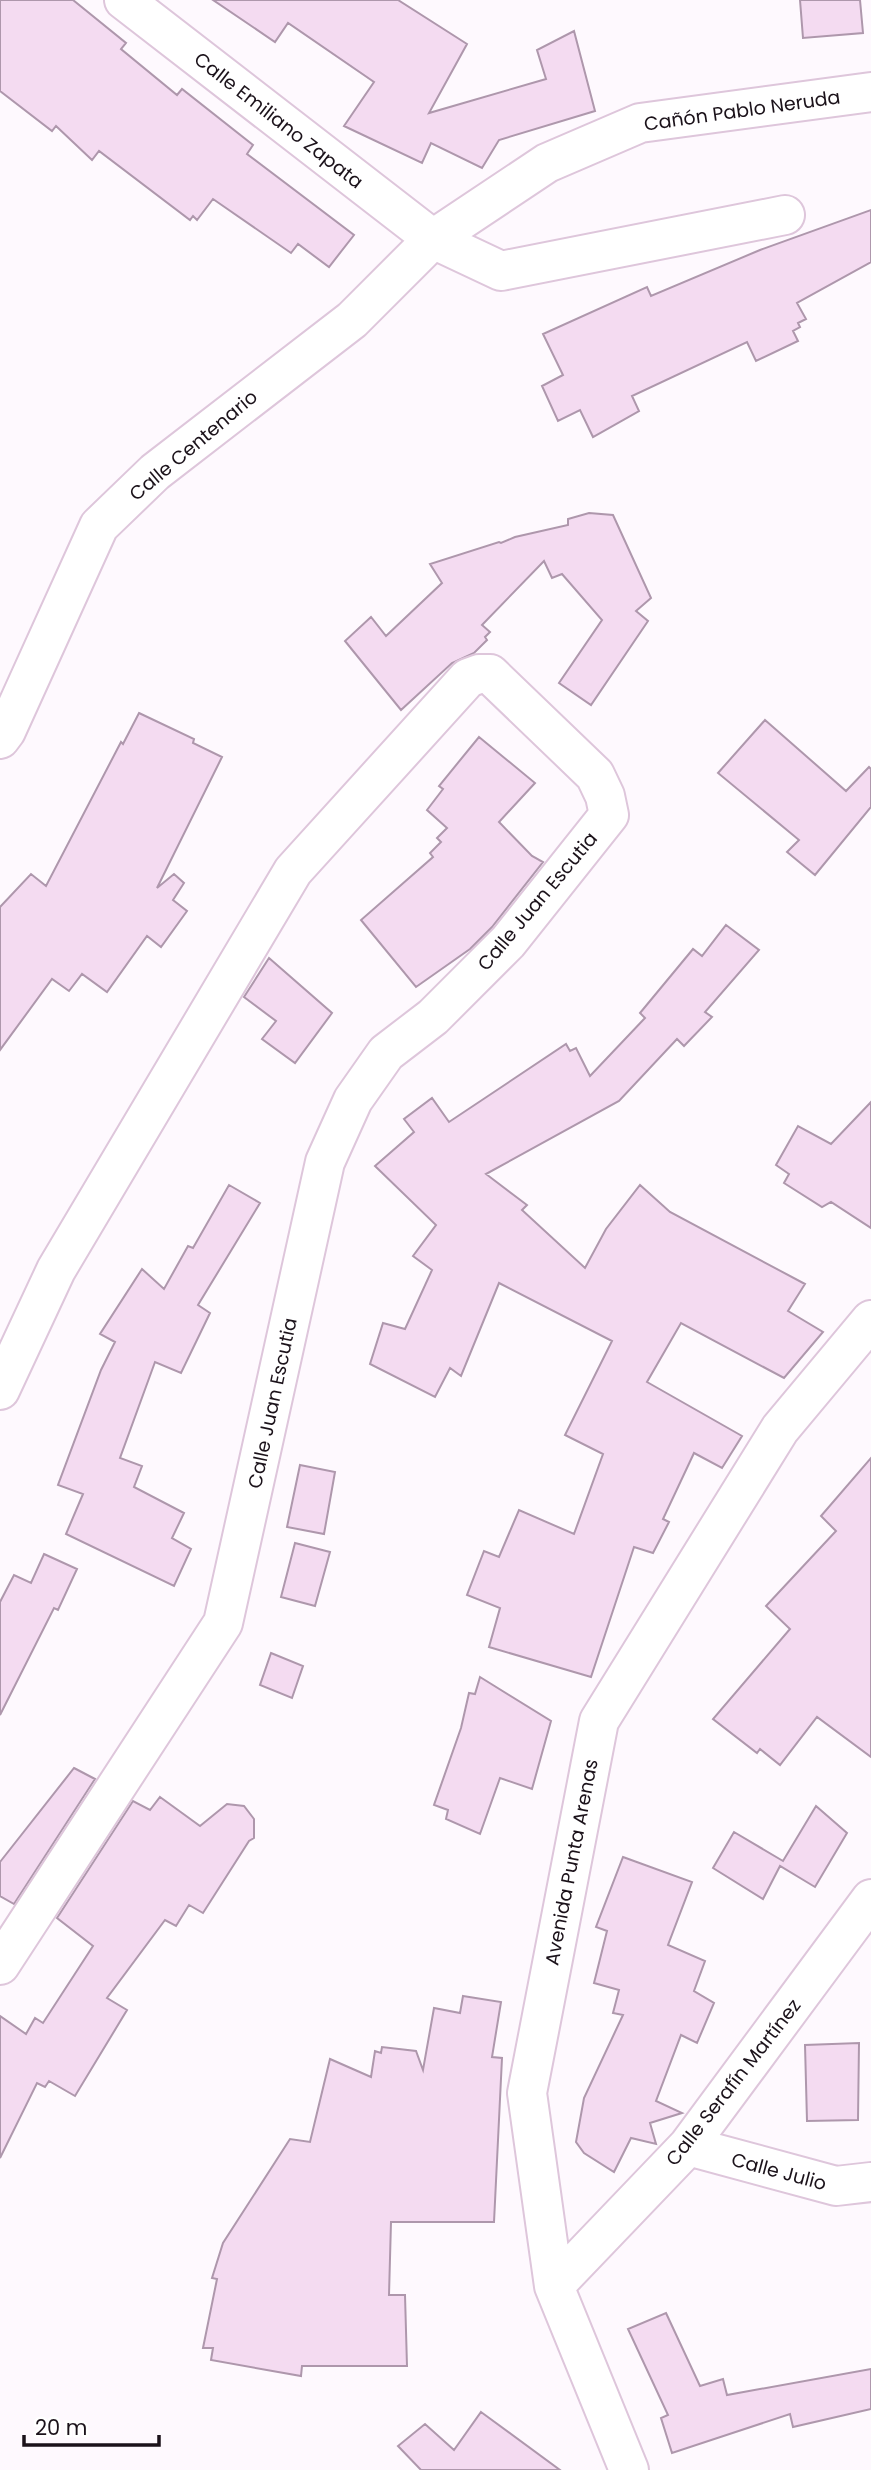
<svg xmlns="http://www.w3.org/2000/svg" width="871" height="2470" viewBox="0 0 871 2470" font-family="Poppins,sans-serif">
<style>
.building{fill:#f4dbf1;stroke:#ae97ac;stroke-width:2}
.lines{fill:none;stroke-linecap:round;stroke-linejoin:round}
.minor-casing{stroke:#dec6db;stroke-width:42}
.minor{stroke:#fff;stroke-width:38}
.labels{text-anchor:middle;stroke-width:5;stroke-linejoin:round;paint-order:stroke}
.street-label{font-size:19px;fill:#1b121a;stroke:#fff}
</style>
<rect width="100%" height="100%" fill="#fef9fe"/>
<path class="building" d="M0,0h73l53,43 -5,6 56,46 5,-6 71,56 -6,9 107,81 -25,32 -31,-23 -7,9 -78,-54 -16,21 -4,-4 -3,4 -91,-69 -7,9 -36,-34 -4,5 -52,-40z
M213,0h185l69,44 -38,69 117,-34 -9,-29 37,-19 21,80 -96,29 -17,28 -51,-25 -9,20 -78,-37 30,-44 -86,-59 -13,19z
M800,0h60l3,33 -60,5z
M871,210v52l-74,41 9,16 -8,4 2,4 -7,4 5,10 -42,20 -9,-19 -115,54 7,15 -46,26 -13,-27 -22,11 -16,-35 21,-11 -20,-41 104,-47 4,9 109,-46z
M589,513l24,2 38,83 -15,13 12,10 -57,84 -32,-22 43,-63 -40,-46 -10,4 -8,-17 -62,64 8,7 -5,5 2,3 -13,13 -22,10 -51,47 -56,-69 26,-24 15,19 56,-53 -12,-19 69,-22 2,1 14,-6 53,-12v-6z
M139,713l55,26 -1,4 29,14 -65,131 17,-14 10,9 -11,17 14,11 -26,36 -14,-11 -40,56 -25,-18 -13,17 -17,-12 -52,71v-143l31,-33 15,12 75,-144 2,2z
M765,720l81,71 23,-24 2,2v38l-56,68 -28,-23 12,-12 -81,-67z
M479,737l56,46 -36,39 33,34 11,6 -51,65 -22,22 -54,38 -55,-67 72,-63 -3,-4 11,-11 -4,-4 10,-10 -20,-18 16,-21 -4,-3z
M726,925l33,25 -54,62 7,5 -28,29 -7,-7 -58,62 -133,73 41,31 -5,5 63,58 21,-39 34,-44 30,27 135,72 -17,27 35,21 -39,46 -103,-55 -34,59 95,54 -20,32 -28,-15 -31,66 6,3 -16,31 -19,-6 -43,130 -102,-30 11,-39 -33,-13 17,-44 15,6 20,-47 55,24 29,-80 -38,-19 47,-94 -113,-58 -38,93 -11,-8 -15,29 -65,-33 13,-41 22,6 27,-59 -19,-14 23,-31 -61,-59 39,-34 -10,-13 28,-21 17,24 117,-78 4,7 6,-3 14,28 55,-58 -5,-5 53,-64 9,7z
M269,958l63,55 -37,50 -33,-24 14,-18 -32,-24z
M871,1102v126l-40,-26 -9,5 -38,-24 5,-9 -13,-9 22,-39 33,18z
M229,1185l31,18 -62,102 12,8 -29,60 -26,-11 -35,96 22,8 -8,21 50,26 -12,25 19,11 -17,37 -108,-52 17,-40 -25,-9 43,-115 14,-28 -15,-8 42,-65 22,20 24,-43 5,2z
M871,1458v299l-54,-40 -37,48 -20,-16 -3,4 -44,-34 77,-90 -24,-23 70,-75 -15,-15z
M300,1465l35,7 -11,62 -37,-7z
M295,1543l35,9 -15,54 -34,-9z
M44,1554l33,15 -19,41 -4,-2 -54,107v-113l14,-27 17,8z
M271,1653l32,13 -11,32 -32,-13z
M480,1677l71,44 -19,68 -32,-11 -20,56 -34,-15 2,-9 -14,-5 27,-77 8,-35 6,1z
M74,1768l21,11 -81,125 -14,-8v-34z
M160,1797l40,29 27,-22 17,2 10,13v19l-5,3 -46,72 -14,-8 -13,21 -11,-6 -58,78 20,12 -52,86 -26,-15 -4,6 -8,-4 -37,75v-142l26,18 9,-16 8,5 50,-77 -36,-28 76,-117 17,9z
M816,1806l31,27 -32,54 -35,-21 -17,33 -50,-31 21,-36 49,29z
M623,1857l69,25 -24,63 37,16 -11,30 20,12 -17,40 -16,-8 -25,66 26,12 -32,10 6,21 -25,-6 -17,34 -30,-19 -8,-11 8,-44 39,-83 -10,-2 6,-23 -25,-7 13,-52 -11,-4z
M463,1996l38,6 -9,55 10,1 -8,164h-103l-2,73h16l2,71h-105l-1,10 -90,-16 2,-12h-10l14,-69 -5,-1 11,-35 67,-104 20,3 20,-83 41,18 4,-26 6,2 1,-6 34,4 7,19 11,-62 26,5z
M859,2043l-1,77 -51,1 -2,-76z
M666,2313l34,73 23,-7 4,16 144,-26v40l-78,18 -3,-13 -118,39 -11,-35 7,-3 -40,-86z
M481,2412l79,58h-139l-23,-24 27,-22 29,26z"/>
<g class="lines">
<g class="minor-casing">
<path id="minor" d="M124,0l309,239 68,32 284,-56
M0,739l6,-8 93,-205 56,-54 197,-152 81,-81 114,-76 93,-40 231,-31
M0,1390l56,-120 237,-399 175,-193 11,-4h11l105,101 10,21 4,19 -101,127 -75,75 -47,36 -33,47 -28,62 -102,461 -223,342
M688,2146l148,40 35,-4
M554,2286l134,-140 183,-247
M629,2470l-75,-184 -27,-193 72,-372 181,-292 91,-109"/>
</g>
<use href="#minor" class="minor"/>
</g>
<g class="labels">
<g class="street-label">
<text transform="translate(742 110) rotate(-8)" y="7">Cañón Pablo Neruda</text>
<text transform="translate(279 120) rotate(38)" y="7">Calle Emiliano Zapata</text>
<text transform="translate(193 445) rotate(-40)" y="7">Calle Centenario</text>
<text transform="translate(537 901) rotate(-50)" y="7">Calle Juan Escutia</text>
<text transform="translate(272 1403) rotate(-78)" y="7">Calle Juan Escutia</text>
<text transform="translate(571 1862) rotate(-79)" y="7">Avenida Punta Arenas</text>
<text transform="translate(733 2082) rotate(-52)" y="7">Calle Serafín Martínez</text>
<text transform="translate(779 2171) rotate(15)" y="7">Calle Julio</text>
</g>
</g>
<path d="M24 2435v10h135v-10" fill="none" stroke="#1b121a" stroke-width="3.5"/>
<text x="35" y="2435" font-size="21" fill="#1b121a" stroke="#ffffff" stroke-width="5" paint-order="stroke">20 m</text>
</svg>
